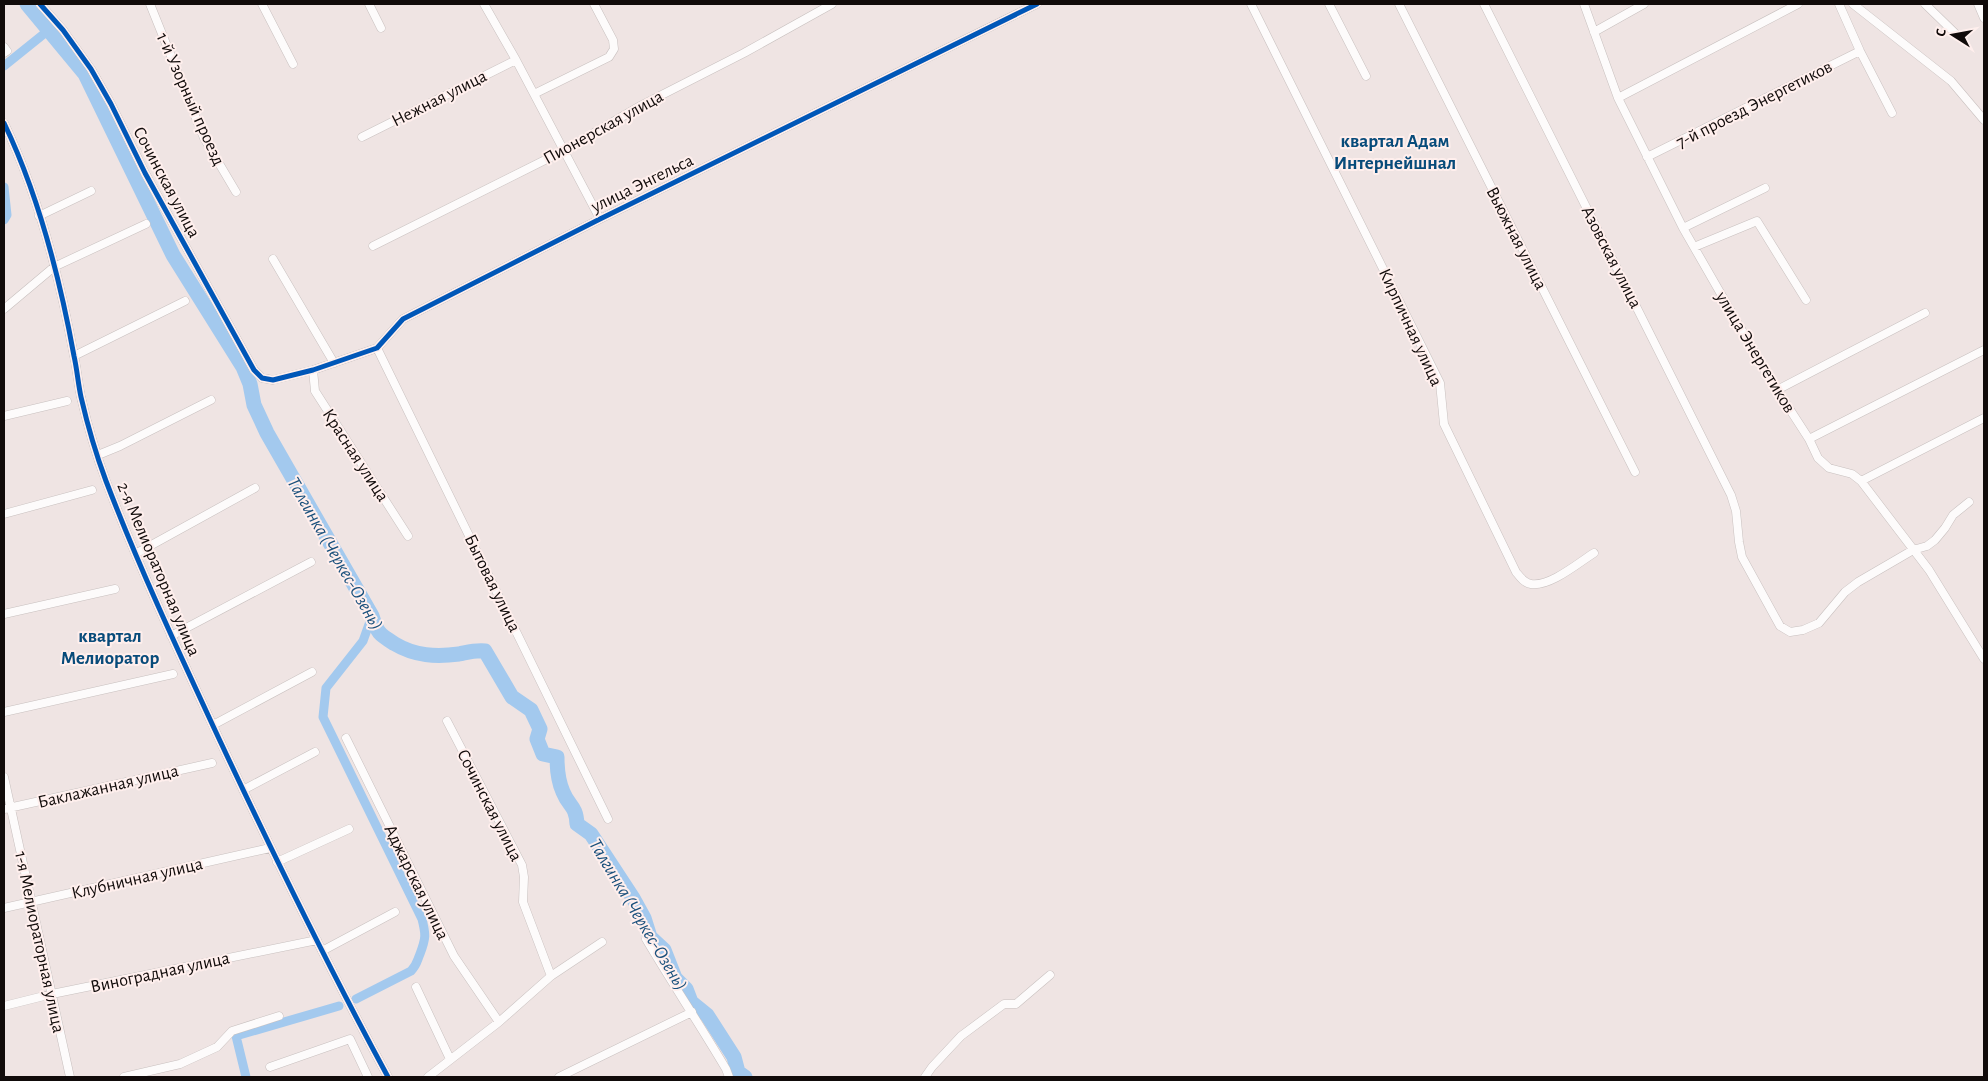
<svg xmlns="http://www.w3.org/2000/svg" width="1988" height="1081" viewBox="0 0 1988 1081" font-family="'Alegreya Sans',sans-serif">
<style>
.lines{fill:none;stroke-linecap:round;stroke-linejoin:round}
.canal{stroke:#a3c9ee;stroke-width:9}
.river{stroke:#a3c9ee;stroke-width:15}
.street-casing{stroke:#c8c0bf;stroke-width:9}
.street{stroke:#fdfbfb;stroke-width:8}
.cycleway-casing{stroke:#ffefed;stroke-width:8}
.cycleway{stroke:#0057b8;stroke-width:5}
.labels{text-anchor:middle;stroke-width:4;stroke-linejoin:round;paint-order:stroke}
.street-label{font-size:18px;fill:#110b0a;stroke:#ffefed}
.neighbourhood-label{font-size:19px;font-weight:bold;fill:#084b7a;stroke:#ffefed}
.water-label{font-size:19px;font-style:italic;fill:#1a507c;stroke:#ffefed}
</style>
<rect width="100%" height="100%" fill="#efe4e3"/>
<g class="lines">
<path class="canal" d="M4,66l46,-37
M4,187l3,28 -3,5
M356,999l55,-28c6,-6 6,-10 9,-17 6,-16 6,-19 2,-35l-99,-202 3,-29 37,-47 9,-25
M246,1077l-10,-41 103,-30"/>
<path class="river" d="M27,4l58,70 88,181 70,112 7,17 4,21 13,28 105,183c6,18 7,18 23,28 20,12 41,13 64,10 10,-2 16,-4 26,-3l27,46 19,13 9,19 -3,10 6,15 14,3c0,13 1,24 6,35 6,15 13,13 14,32l14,10 42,64 11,20 6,19 14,13 11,28 11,11 5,13 16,13 27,42 4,15 7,5"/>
<g class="street-casing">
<path id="street" d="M40,4l23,26 28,39 20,35 34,69 109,197 8,8 11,2 40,-10 64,-22 26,-29 197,-100 437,-215
M150,4l54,134 32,54
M262,4l31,60
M369,4l12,24
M484,4l32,56 84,159
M1251,4l189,379 4,41 72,148c4,5 8,11 15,12 19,3 47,-21 63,-31
M1329,4l37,72
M1399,4l236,468
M1484,4l247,491 5,16 3,31 3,15 38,69 10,6 13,-2 16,-7 26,-31 13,-10 55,-32 14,-4 8,-6 10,-12 8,-13 16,-13
M1584,4l34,94 65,130 84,146 42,65 9,19 11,10 23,6 9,7 68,89 55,89
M1839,4l21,47 32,62
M1853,4l98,77 33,39
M1925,4l35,34
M1978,4l6,14
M1594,32l50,-28
M4,47l3,4 -3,2
M534,94l75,-37 5,-8 -1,-9 -19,-36
M1618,98l180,-94
M4,123c34,71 56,156 70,233 3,13 4,27 7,41 6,26 16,60 25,84 34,89 75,176 115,262 53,113 108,225 167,334
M362,137l154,-77
M1647,157l213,-106
M39,216l52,-25
M1683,228l82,-40
M373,246l190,-95 79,-46 102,-52 88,-49
M1694,247l63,-26 49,79
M273,259l61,104
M4,309l50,-42 92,-43
M377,348l231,471
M74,356l111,-55
M313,370l2,21 93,145
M1777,390l148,-77
M4,416l63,-15
M1809,439l175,-89
M98,455l22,-9 91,-46
M1861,481l123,-63
M4,514l88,-24
M137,553l118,-65
M4,614l111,-25
M171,636l140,-74
M4,712l169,-38
M447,721l75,144 2,12 -1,25 28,74
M213,725l99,-53
M346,738l108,218 45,66
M4,777l66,300
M243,790l72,-38
M4,809l208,-46
M277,862l72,-33
M4,908l266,-60
M646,939c26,44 54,86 80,130l3,8
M322,951l73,-39
M416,987l34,72
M4,1006l48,-12 265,-54
M270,1067l80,-28 18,38
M124,1077l56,-13 37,-17 15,-16 47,-15
M428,1077l71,-55 52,-46 51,-34
M559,1077l133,-65
M925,1077l7,-10 29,-31 43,-32h12l34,-29"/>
</g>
<use href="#street" class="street"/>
<g class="cycleway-casing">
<path id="cycleway" d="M40,4l23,26 28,39 20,35 34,69 109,197 8,8 11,2 40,-10 64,-22 26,-29 197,-100 437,-215
M4,123c34,71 56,156 70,233 3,13 4,27 7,41 6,26 16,60 25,84 34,89 75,176 115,262 53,113 108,225 167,334"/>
</g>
<use href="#cycleway" class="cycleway"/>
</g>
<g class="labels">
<g class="street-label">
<text transform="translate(439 98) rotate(-27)" y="6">Нежная улица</text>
<text transform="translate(191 99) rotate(66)" y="6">1-й Узорный проезд</text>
<text transform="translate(1754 104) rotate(-27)" y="6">7-й проезд Энергетиков</text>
<text transform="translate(603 127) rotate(-29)" y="6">Пионерская улица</text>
<text transform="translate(167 182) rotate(62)" y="6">Сочинская улица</text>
<text transform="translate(642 183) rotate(-26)" y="6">улица Энгельса</text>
<text transform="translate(1517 238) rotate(63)" y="6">Вьюжная улица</text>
<text transform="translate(1612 257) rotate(63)" y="6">Азовская улица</text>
<text transform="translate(1411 327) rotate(65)" y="6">Кирпичная улица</text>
<text transform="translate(1756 352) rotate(59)" y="6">улица Энергетиков</text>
<text transform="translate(356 455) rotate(57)" y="6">Красная улица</text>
<text transform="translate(159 569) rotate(67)" y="6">2-я Мелиораторная улица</text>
<text transform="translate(493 583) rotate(64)" y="6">Бытовая улица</text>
<text transform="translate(108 786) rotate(-13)" y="6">Баклажанная улица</text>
<text transform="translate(490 805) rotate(63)" y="6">Сочинская улица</text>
<text transform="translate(137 878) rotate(-13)" y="6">Клубничная улица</text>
<text transform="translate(417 882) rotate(64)" y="6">Аджарская улица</text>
<text transform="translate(40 942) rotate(78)" y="6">1-я Мелиораторная улица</text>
<text transform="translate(160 972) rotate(-12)" y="6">Виноградная улица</text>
</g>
<g class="neighbourhood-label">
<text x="1395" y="147">квартал Адам<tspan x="1395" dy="22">Интернейшнал</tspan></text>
<text x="110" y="642">квартал<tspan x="110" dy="22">Мелиоратор</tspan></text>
</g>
<g class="water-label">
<text transform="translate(336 553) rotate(60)" y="7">Талгинка (Черкес-Озень)</text>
<text transform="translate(639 914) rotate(59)" y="7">Талгинка (Черкес-Озень)</text>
</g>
</g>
<rect width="1988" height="1081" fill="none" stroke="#110b0a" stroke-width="10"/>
<g transform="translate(1953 35) rotate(281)" stroke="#ffefed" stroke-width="4" paint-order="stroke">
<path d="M0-4L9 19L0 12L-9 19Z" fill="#110b0a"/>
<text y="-8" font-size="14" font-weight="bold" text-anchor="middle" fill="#110b0a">С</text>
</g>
</svg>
